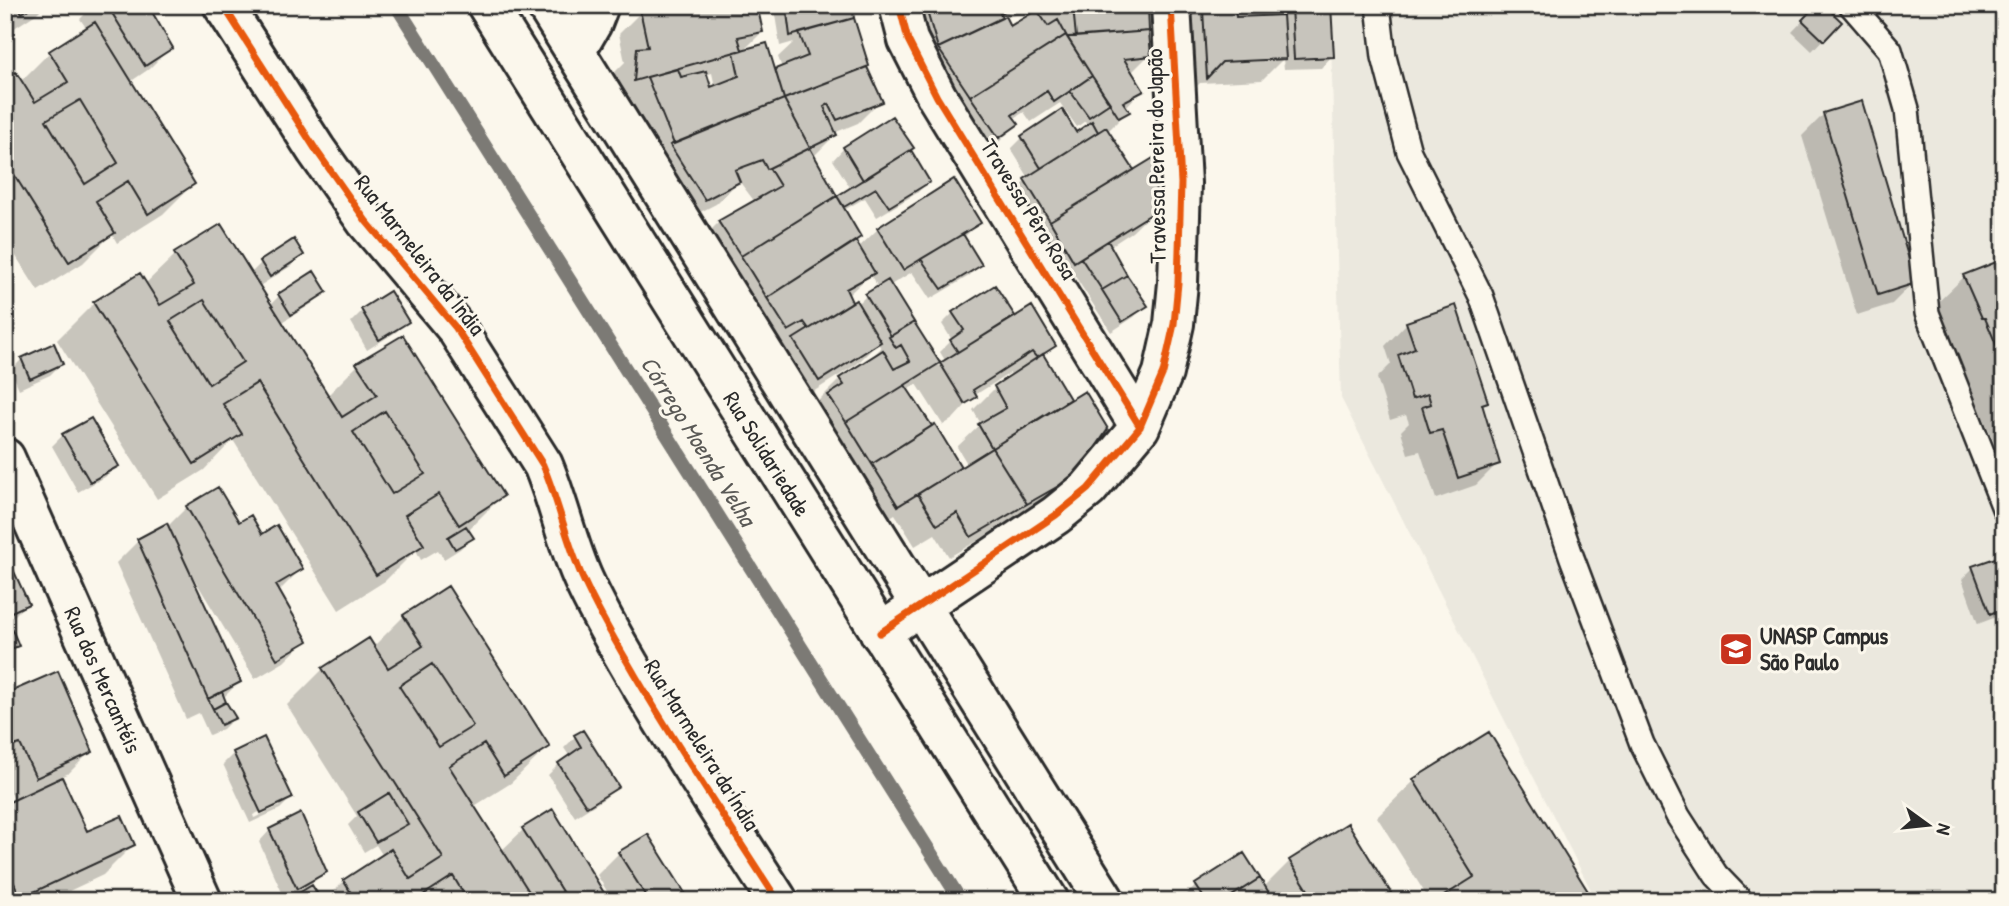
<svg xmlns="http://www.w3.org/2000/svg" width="2009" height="906" viewBox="0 0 2009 906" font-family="'Patrick Hand',sans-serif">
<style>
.built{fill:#ebe8de}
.shadow{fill:#0003;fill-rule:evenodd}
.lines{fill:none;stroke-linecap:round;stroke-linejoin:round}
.stream{stroke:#7b7a75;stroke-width:14}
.building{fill:#c7c4bc;stroke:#2b2b2b;stroke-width:2;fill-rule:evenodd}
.service-casing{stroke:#2b2b2b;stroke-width:28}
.minor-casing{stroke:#2b2b2b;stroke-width:44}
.tertiary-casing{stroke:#2b2b2b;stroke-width:44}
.secondary-casing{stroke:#2b2b2b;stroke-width:44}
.service{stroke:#fbf7ec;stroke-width:23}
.minor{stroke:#fbf7ec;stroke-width:38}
.tertiary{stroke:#fbf7ec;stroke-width:38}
.secondary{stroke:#fbf7ec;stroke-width:38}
.cycleway-casing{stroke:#fbf7ec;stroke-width:11}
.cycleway{stroke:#e8590c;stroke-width:7}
.labels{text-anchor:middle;stroke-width:6;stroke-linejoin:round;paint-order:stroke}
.street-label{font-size:23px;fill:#2b2b2b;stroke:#fbf7ec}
.poi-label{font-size:23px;font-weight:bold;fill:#2b2b2b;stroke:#fbf7ec;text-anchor:start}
.water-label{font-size:24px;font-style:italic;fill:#5a5956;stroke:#fbf7ec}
</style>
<rect width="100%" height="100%" fill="#fbf7ec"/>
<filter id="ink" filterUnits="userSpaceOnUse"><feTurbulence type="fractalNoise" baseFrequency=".0143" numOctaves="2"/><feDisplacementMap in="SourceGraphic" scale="14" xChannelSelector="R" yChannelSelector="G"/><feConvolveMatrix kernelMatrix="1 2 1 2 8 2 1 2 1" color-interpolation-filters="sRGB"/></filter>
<g filter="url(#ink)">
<path class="built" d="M1330,5h674v896l-408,-1 -255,-502z"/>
<path class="shadow" d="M5,5h40l-9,9 -31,20z
M94,5h51l26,42 -22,22 -19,13 63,102 -30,30 -46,29 -5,-9 -29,29 -45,28 -33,-52v-159l15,2 30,-30 37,-23 -7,-10z
M644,5h206l17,61 -2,1 15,34 -22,22 -24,10 1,2 -22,22 24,41 14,-9 -18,-29 11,-12 65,3 19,31 -11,11 -40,24 -12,-19 -21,12 15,27 -5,5 4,6 20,-19 101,-6 -16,15 17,27 -11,11 -39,23 -18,-27 -23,14 50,80 7,-4 -6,-10 12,-12 -10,-16 11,-11 60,3 -7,6 48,23 -12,12 28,45 5,73 -23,23 -103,59 -14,-23 -20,12 -20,-32 -19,12 -68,-108 13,-13 -3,-4 22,-22 27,-17 14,-14 -3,-5 -21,21 -60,38 -25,-40 14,-13 -4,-7 -16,10 -69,-108 22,-22 36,-20 -16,-21 -23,23 -33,17 -70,-119 2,-30 10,-10 -6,-28 22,-22 4,-1zM774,9l6,37 14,-4 -16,15 4,11 -8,3 -32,-19 20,-20 -5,-20zM712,73l3,14 -5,2 -5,-14zM870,275l9,13 -13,8 -9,9h-5l-5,-9zM1010,373l2,3 -17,12 -22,22 8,14 -24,23 11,18 -8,4 -26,-42 -3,1 -24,-38 10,-6 26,41 10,-6 22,-24z
M898,5h248l3,50 -18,18 10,18 -16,17 2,4 -20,20 48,78 -23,22 -23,15 36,59 -11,11 -23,15 -40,-62 -19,13 -49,-81 26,-24 -18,-29 11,-11 39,-26 15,22 12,-8 -3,-5 -8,6 -17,-24 -29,19 -7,-10 -11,7 4,5 -22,22 -19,13zM1005,12l2,5 16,-4 2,6 -16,10 -14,-6z
M1186,5h124l22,51 -11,12 -37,1 -1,-10 -21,21 -62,3 -14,14z
M1818,5l21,17 -27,29 -20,-19z
M2004,85v38l-12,-26z
M1824,114l90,168 -22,22 -35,11 -55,-179z
M294,242l8,13 -11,11 -33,21 12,18 9,-9 46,-5 -12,12 -32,20 46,73 31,-31 144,131 -35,35 4,7 -11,11 -16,10 -6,-9 -17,10 -5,-10 -31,31 -46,29 -106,-170 -29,30 -47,29 -100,-159 37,-37 46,-28 5,9 30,-29 75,19 11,-11z
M2004,260v206l-50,-119 -3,1 -18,-41 31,-30z
M390,293l17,28 -11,11 -29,18 -16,-28 11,-11z
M1407,323l79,79 -5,5 17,56 -22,22 -40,14 -16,-48 -12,3 -7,-23 8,-8 -3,-8 -16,5 -13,-42 14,-14 -6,-18z
M22,359l39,5 -11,11 -31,14 -8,-19z
M63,435l54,31 -12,11 -27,15 -26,-46z
M187,507l51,17 23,12 40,33 -23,23 28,48 -22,22 -29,17 -63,-104 -2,1 49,106 -16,16 11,20 -11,11 -14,6 -10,-22 -13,6 -70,-156 22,-22 29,-14z
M5,556l21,48 -19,19 10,23 -12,12z
M2004,556v58l-26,10 -16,-45 11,-11z
M404,616l144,131 -37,36 -38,24 28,44 23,-22 83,72h-282l19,-20 39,-25 -7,-11 -12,7 -16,-27 9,-9 -70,-111 36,-36 50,-22z
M5,696l86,55 -22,22 -9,4 26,56 47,12 -30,30 -55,26h-43v-95l10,-5 -10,-21z
M1488,734l103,167h-161l-53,-84 37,-36z
M575,737l42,49 -12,12 -30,19 -27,-42 11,-11 11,-7 -6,-9z
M234,753l57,45 -11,11 -30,14 -27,-59zM280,802v4l-26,12 -1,-3z
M270,830l55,42 -15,13 10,16 -23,-5 -2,-3 -10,6 -26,-57z
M619,853l69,48h-75l-16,-26z
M1290,861l104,40h-206l-3,-5 12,-11 67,2z"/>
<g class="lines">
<path class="stream" d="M396,5l565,896"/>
</g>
<path class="building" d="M17,5h18l-13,8z
M107,5h41l25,43 -28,18z
M675,5h82l6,27 -25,5 4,13 -108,31 3,-33 11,-1 -8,-37z
M786,5h66l2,13 -64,18z
M925,5h85l1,4 -11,4 2,5 -64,30z
M1051,5h97l1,26 -73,6 -3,-30 -20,2z
M1208,5h105l-105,4z
M1313,5h18l3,52 -40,2 -3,-52z
M1816,5h8l18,17 -18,19 -22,-21z
M1235,9l1,8 47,-2 3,44 -64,3 -15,16 -4,-68z
M1037,10l11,16 10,-6 8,15 -96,61 -32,-48 67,-32 5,10z
M854,18l15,48 -85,33 -9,-30 33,-13 -9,-23z
M95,22l100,162 -47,30 -20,-33 -32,20 19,32 -46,29 -64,-102v-82l11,-6 19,30 33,-20 -19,-31zM80,100l38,63 -33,21 -39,-64z
M1149,31l2,25 -27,3 20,32 -21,11 7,10 -11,6 -52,-81z
M1066,35l26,41 -38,26 -7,-11 -35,24 7,9 -20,14 -29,-42z
M767,43l17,56 -110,45 -27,-67 31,-8 3,8 25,-6 5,16 28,-11 -5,-24z
M867,67l16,35 -46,18 -8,-16 -5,3 13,28 -27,13 -26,-49z
M1092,76l18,27 -21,14 -19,-26z
M784,99l26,49 -43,21 -5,-9 -27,10 5,12 -35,18 -35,-55z
M1862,101l54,182 -38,12 -55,-182z
M1062,109l14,23 16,-11 6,11 -57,36 -20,-32z
M892,116l22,32 -51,32 -20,-33z
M1106,127l28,43 -84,51 -26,-42z
M810,148l27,48 -96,60 -23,-35 62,-35 -11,-18z
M911,150l19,32 -41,25 -13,-19 -32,19 -7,-11z
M1155,157l1,54 -82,51 -24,-41z
M954,179l27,44 -78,47 -26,-42z
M837,196l24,41 -94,61 -26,-42z
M221,224l121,193 35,-22 -21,-32 47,-28 101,161 -45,29 -20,-31 -34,21 19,30 -48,30 -119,-192 -34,21 19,30 -48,30 -101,-162 47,-29 20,32 34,-20 -20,-32zM204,300l39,62 -34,22 -39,-63zM385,411l40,63 -33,20 -39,-62z
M963,234l19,31 -40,24 -21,-30z
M294,239l10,16 -34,22 -10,-16z
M856,241l19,32 -29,16 6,13 -43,27 -5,-7 -16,9 -21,-33z
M1108,241l19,34 -25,15 -21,-32z
M2004,259v104l-19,-45h-3l-19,-43z
M314,271l13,21 -36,23 -13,-21z
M1127,275l21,31 -26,16 -20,-32z
M888,280l26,42 -23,14 -26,-42z
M995,285l20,31 -57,36 -8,-12 14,-10 -12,-18z
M390,291l19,31 -30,18 -18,-31z
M856,300l25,42 -62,39 -26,-42z
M1456,305l32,97 -6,2 18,60 -42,14 -16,-48 -12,3 -8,-26 9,-3 -3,-10 -16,5 -14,-44 17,-7 -9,-26z
M1032,306l24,40 -19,12 -5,-6 -59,38 4,7 -12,7 -25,-41z
M914,322l26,41 -94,59 -18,-27 16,-10 -5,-7 44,-28 11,19 16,-8 -9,-16 -5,3 -7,-11z
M54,343l9,21 -33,15 -9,-21z
M1043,354l27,45 -78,49 -14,-24 28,-16 -12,-22z
M905,385l27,41 -60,38 -26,-42z
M1085,391l23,38 -32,47 -49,28 -35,-56z
M91,418l28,48 -29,16 -28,-48z
M935,424l26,43 -63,39 -26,-42z
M992,448l35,56 -56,33 -14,-24 -20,12 -19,-31z
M218,487l21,35 12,-7 11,19 15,-9 26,44 -27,16 32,56 -31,18 -91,-153z
M167,523l74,159 -33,17 -71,-160z
M466,526l8,12 -19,11 -7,-12z
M5,552l24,52 -24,11z
M2004,555v53l-14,6 -18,-48z
M448,586l102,161 -46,29 -20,-32 -35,22 86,135h-67l-15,-25 -33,21 2,4h-66l-13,-21 48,-31 19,30 33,-21 -121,-190 47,-30 19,30 35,-22 -20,-31zM432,664l41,62 -34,21 -40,-61z
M6,615l13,31 -14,5v-36z
M58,671l35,81 -57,26 -16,-34 -15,5v-55z
M222,692l4,10 -13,7 -5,-10z
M226,702l10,16 -15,7 -8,-16z
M583,730l36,57 -32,20 -29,-44 23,-16 -7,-12z
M1489,732l105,169h-105l-2,-5 -7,5h-44l38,-24 -61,-98z
M264,737l29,61 -32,15 -28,-61z
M62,777l25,54 35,-15 13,29 -114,53 -16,-34v-60z
M389,793l19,31 -32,18 -18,-30z
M553,809l56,92h-41l-46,-73z
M301,813l26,59 -30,17 -28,-60z
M1348,823l48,78h-81l-26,-41z
M648,834l42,67h-41l-31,-49z
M1244,853l16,25 -36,23h-18l-11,-17z
M1260,878l14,23h-50l28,-18z
M312,885l10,16h-36z"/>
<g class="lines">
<g class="service-casing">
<path id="service" d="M1378,5l6,52 25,95 72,144 91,262 70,186 36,72 38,59 25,26
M1851,5l39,45 17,59 20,204 77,195"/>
</g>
<g class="minor-casing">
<path id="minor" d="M899,5l9,35 29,57 203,330
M575,52l17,-29 7,-18
M5,458l197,443
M880,633l176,-118 32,-26 52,-62 23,-54 11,-49 4,-41 3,-100 -10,-178"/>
</g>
<g class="tertiary-casing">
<path id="tertiary" d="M223,5l93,145 50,71 90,107 87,137c16,38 24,79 41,116 15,33 33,63 51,94 45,77 95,151 143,226"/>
</g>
<g class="secondary-casing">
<path id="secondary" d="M487,5l562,896
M546,5l559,896"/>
</g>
<use href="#service" class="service"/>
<use href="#minor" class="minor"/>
<use href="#tertiary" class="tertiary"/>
<use href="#secondary" class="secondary"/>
<g class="cycleway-casing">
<path id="cycleway" d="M223,5l93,145 50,71 90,107 87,137c16,38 24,79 41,116 15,33 33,63 51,94 45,77 95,151 143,226
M899,5l9,35 29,57 203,330
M880,633l176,-118 32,-26 52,-62 23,-54 11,-49 4,-41 3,-100 -10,-178"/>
</g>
<use href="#cycleway" class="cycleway"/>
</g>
</g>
<defs>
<g id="university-square" transform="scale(1.75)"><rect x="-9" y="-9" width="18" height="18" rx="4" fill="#c8321e" stroke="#fbf7ec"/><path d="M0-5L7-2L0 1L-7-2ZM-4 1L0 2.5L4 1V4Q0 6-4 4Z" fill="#fff"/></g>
</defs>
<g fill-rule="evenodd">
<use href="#university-square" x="1736" y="649"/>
</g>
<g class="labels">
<g class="street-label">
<text transform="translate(1156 156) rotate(-91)" y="8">Travessa Pereira do Japão</text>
<text transform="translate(1029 209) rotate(58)" y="8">Travessa Pêra Rosa</text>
<text transform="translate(420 255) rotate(52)" y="8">Rua Marmeleira da Índia</text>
<text transform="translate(767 454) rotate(58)" y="8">Rua Solidariedade</text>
<text transform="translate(103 680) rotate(66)" y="8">Rua dos Mercantéis</text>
<text transform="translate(702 745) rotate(58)" y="8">Rua Marmeleira da Índia</text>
</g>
<g class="poi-label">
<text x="1760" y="644">UNASP Campus<tspan x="1760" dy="26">São Paulo</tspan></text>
</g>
<g class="water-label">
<text transform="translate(698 441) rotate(58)" y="8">Córrego Moenda Velha</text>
</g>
</g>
<rect width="2009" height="906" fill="none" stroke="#fbf7ec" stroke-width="28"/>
<rect x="14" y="14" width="1981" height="878" fill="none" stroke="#2b2b2b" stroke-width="2.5" filter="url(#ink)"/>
<g transform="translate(1928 825) rotate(105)" stroke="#fbf7ec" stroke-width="5" paint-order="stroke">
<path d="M0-5L12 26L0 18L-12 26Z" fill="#2b2b2b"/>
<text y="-10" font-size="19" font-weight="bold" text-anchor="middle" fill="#2b2b2b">N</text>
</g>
</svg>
